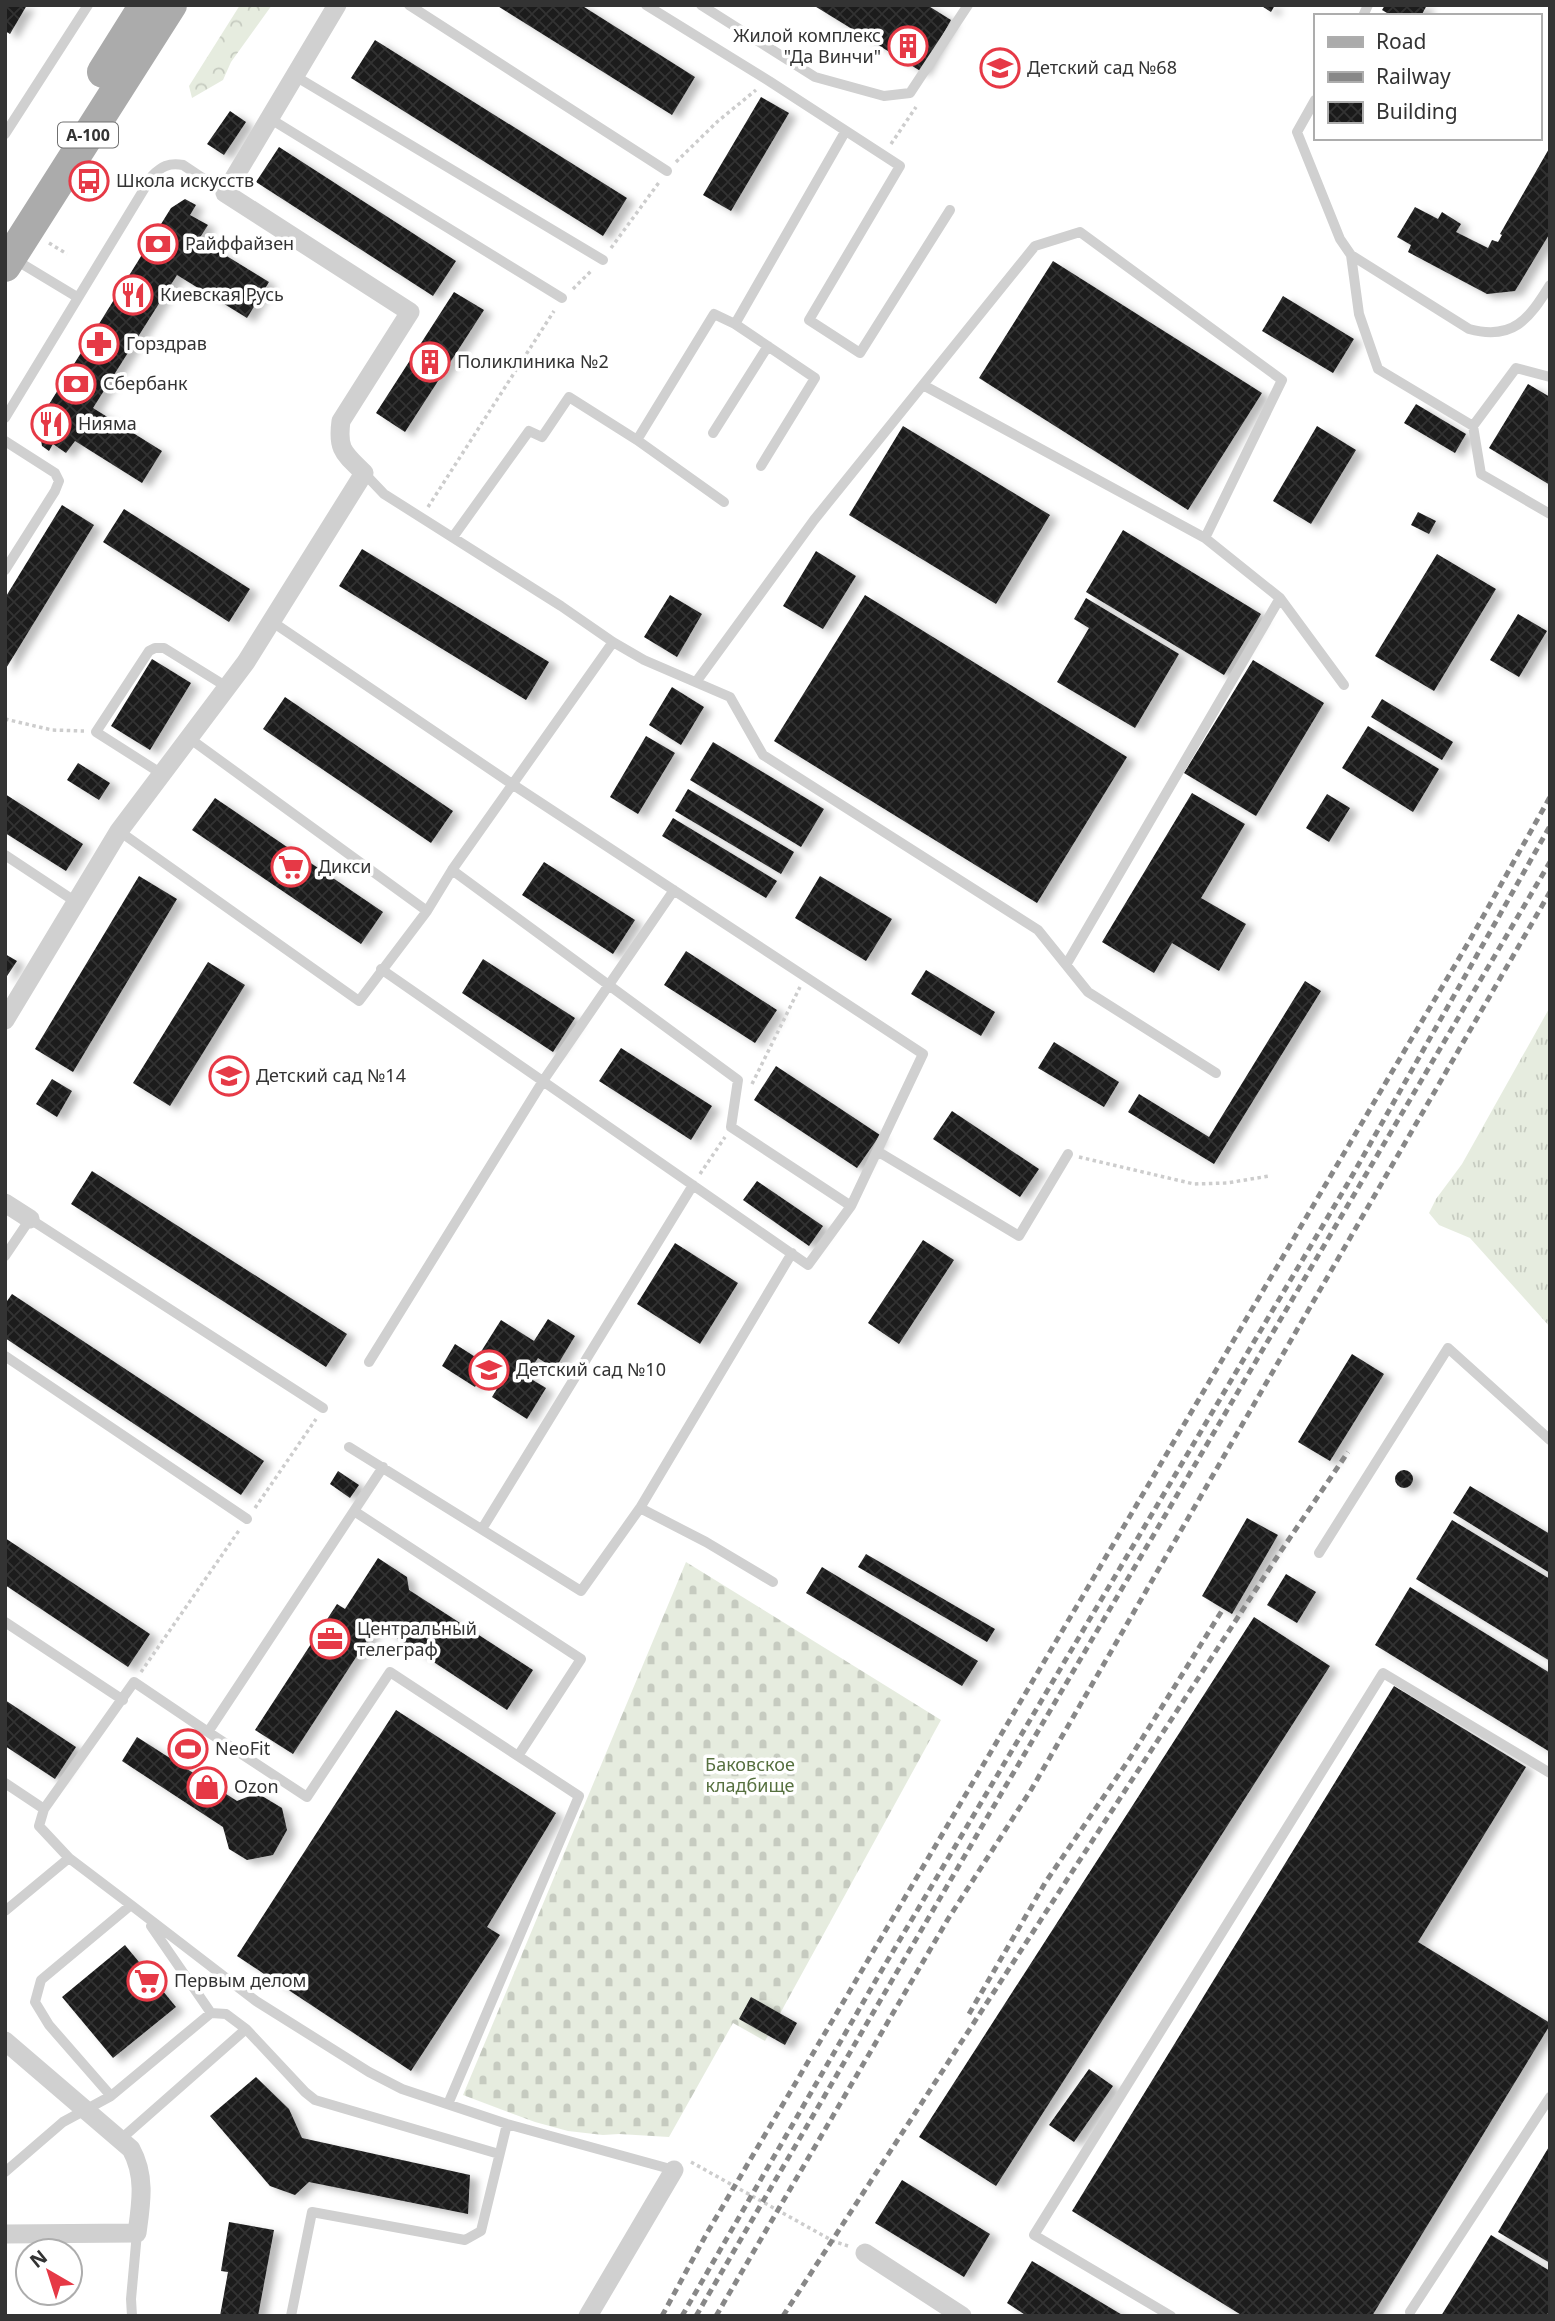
<svg xmlns="http://www.w3.org/2000/svg" width="1555" height="2321" viewBox="0 0 1555 2321" font-family="'Noto Sans',sans-serif">
<style>
.grass{fill:url(#grass-tufts)}
.forest{fill:url(#forest-crowns)}
.cemetery{fill:url(#cemetery-stones)}
.building{fill:url(#building-cross-hatch);filter:url(#shadow)}
.lines{fill:none;stroke-linecap:round;stroke-linejoin:round}
.path{stroke:#cdcdcd;stroke-width:3.5;stroke-dasharray:3.5 3.5;stroke-linecap:butt}
.lane{stroke:#d0d0d0;stroke-width:10}
.street{stroke:#d0d0d0;stroke-width:19}
.primary{stroke:#ababab;stroke-width:32}
.rail{stroke:#888;stroke-width:5;stroke-dasharray:7 5;stroke-linecap:butt}
.labels{text-anchor:middle;stroke-width:7;stroke-linejoin:round;paint-order:stroke}
.shield{fill:#fff;stroke:#707070;stroke-width:2}
.shield-label{font-size:16px;font-weight:bold;fill:#333}
.poi-label{font-size:18px;fill:#333;stroke:#fff;text-anchor:start}
.park-label{font-size:18px;fill:#56703f;stroke:#fff}
</style>
<defs>
<pattern id="grass-tufts" width="24" height="20" patternUnits="userSpaceOnUse" patternTransform="scale(1.75)"><rect width="24" height="20" fill="#e6ecdf"/><path d="M3 7l-1-3M5 7V3M7 7l1-3M15 17l-1-3M17 17v-4M19 17l1-3" fill="none" stroke="#c6cbc0"/></pattern>
<pattern id="forest-crowns" width="20" height="18" patternUnits="userSpaceOnUse" patternTransform="scale(1.75)"><rect width="20" height="18" fill="#e6ecdf"/><path d="M2 6a3 3 0 1 1 6 0M12 15a3 3 0 1 1 6 0" fill="none" stroke="#c6cbc0"/></pattern>
<pattern id="cemetery-stones" width="16" height="16" patternUnits="userSpaceOnUse" patternTransform="scale(1.75)"><rect width="16" height="16" fill="#e6ecdf"/><path d="M2 7V4a2 2 0 0 1 4 0v3zM10 15v-3a2 2 0 0 1 4 0v3z" fill="#c6cbc0"/></pattern>
<pattern id="building-cross-hatch" width="8" height="8" patternUnits="userSpaceOnUse" patternTransform="scale(1.75)"><rect width="8" height="8" fill="#1a1a1a"/><path d="M0 0l8 8M0 8l8-8" fill="none" stroke="#333"/></pattern>
<filter id="shadow"><feDropShadow dx="8" dy="4.5" stdDeviation="3.5" flood-color="#0004"/></filter>
</defs>
<rect width="100%" height="100%" fill="#fff"/>
<path class="grass" d="M1550,1007v320l-80,-89 -31,-13 -10,-12 7,-14 26,-35z"/>
<path class="forest" d="M240,5h32l-41,57 -8,18 -31,18 -3,-12z"/>
<path class="cemetery" d="M686,1562l255,158 -176,321 -32,-18 -64,114 -50,-3 -16,1 -35,-4 -33,-9 -72,-27z"/>
<path class="building" d="M5,5h22l-17,29 -5,-3z
M496,5h85l114,72 -23,38z
M813,5h114l24,15 -29,52z
M1260,5h15l-4,7z
M1385,5h42l-6,11h-29l-10,-6z
M375,40l252,158 -24,38 -252,-158z
M761,97l28,16 -58,98 -28,-16z
M230,111l16,11 -22,33 -17,-11z
M279,147l177,114 -23,35 -177,-114z
M1550,147v86l-35,58 -28,3 -79,-42 3,-7 -14,-8 18,-30 23,12 4,-7 19,12 -5,8 32,16 4,-8 6,2 4,-7 -2,-1z
M185,199l11,6 -6,10 18,10 -9,14 70,43 -22,36 -70,-43 -84,133 69,43 -20,32 -67,-42 -9,12 -13,-9 -4,7 -7,-5 -4,-24 133,-214z
M1053,261l209,132 -74,117 -209,-132z
M454,292l30,18 -79,122 -29,-19z
M1283,296l71,43 -21,34 -71,-42z
M1528,384l22,13v88l-61,-37z
M1416,404l50,30 -11,19 -51,-30z
M903,426l147,89 -54,89 -147,-89z
M1317,426l39,24 -45,74 -38,-23z
M62,505l32,20 -89,145v-72z
M124,509l126,80 -21,33 -126,-80z
M1418,512l18,9 -7,13 -18,-9z
M1123,530l138,84 -37,61 -138,-83z
M362,549l187,113 -23,38 -187,-114z
M816,551l40,25 -33,53 -40,-23z
M1437,554l59,35 -62,102 -59,-35z
M670,595l32,19 -25,43 -33,-20z
M865,595l262,162 -90,146 -263,-162z
M1086,598l93,56 -44,74 -78,-46 32,-54 -15,-9z
M1518,614l29,17 -28,46 -29,-17z
M152,659l39,24 -41,67 -39,-24z
M1253,660l71,43 -68,113 -72,-43z
M672,687l32,20 -23,38 -32,-20z
M285,697l168,114 -22,32 -168,-114z
M1382,699l71,43 -11,18 -71,-43z
M1368,726l71,43 -26,43 -71,-44z
M646,736l29,17 -37,61 -28,-17z
M713,742l111,67 -23,38 -111,-67z
M78,763l32,20 -11,17 -32,-20z
M688,789l106,63 -13,22 -106,-63z
M1192,793l53,31 -44,74 45,26 -27,47 -47,-28 -18,30 -52,-31z
M5,794l78,50 -17,27 -61,-38z
M1327,794l23,14 -21,34 -23,-14z
M215,798l168,114 -22,32 -169,-114z
M673,818l104,63 -11,17 -104,-62z
M544,862l91,58 -22,34 -91,-59z
M139,876l38,23 -104,173 -38,-23z
M820,876l72,43 -26,42 -71,-43z
M686,951l91,59 -22,33 -91,-58z
M5,954l12,7 -12,18z
M483,959l92,59 -22,34 -91,-59z
M208,962l37,23 -75,121 -37,-23z
M926,970l69,42 -14,24 -70,-42z
M1305,981l16,10 -107,173 -86,-52 11,-18 70,43z
M1054,1042l65,40 -15,25 -66,-39z
M621,1048l91,58 -21,34 -92,-59z
M776,1066l104,69 -23,33 -103,-68z
M52,1079l20,12 -15,26 -21,-13z
M952,1111l87,58 -19,28 -87,-58z
M92,1171l255,163 -21,33 -255,-163z
M757,1181l66,45 -14,20 -66,-46z
M923,1240l31,20 -55,84 -31,-21z
M675,1243l63,40 -38,61 -63,-40z
M12,1294l252,167 -23,34 -236,-157v-34z
M548,1319l27,17 -20,33 -17,-11 -12,18 20,12 -19,31 -35,-22 9,-15 -17,-10 -9,15 -33,-21 13,-22 22,14 24,-38 33,21z
M1352,1354l32,20 -54,87 -32,-19z
M1395 1479a9 9 0 1 1 18 0a9 9 0 1 1-18 0Z
M338,1471l21,14 -9,13 -20,-14z
M1470,1486l80,48v39l-97,-60z
M1247,1518l31,17 -46,79 -30,-18z
M1452,1520l98,59v82l-134,-82z
M5,1538l145,96 -22,33 -123,-82z
M866,1554l129,75 -8,13 -129,-75z
M378,1558l29,19 2,13 124,80 -26,40 -130,-85 -84,129 -38,-24 82,-126 8,5z
M822,1567l156,94 -16,25 -156,-93z
M1286,1574l30,18 -19,31 -30,-18z
M1410,1587l140,86v79l-175,-107z
M1254,1617l76,49 -334,520 -77,-49z
M1394,1686l132,81 -108,175 132,81v2l-178,291h-129l-171,-105z
M5,1700l71,47 -21,32 -50,-33z
M396,1710l160,103 -69,114 13,8 -89,136 -174,-115z
M137,1737l100,64 20,-8 25,15 5,22 -14,25 -26,5 -18,-11 -6,-22 -101,-66z
M125,1945l51,62 -63,51 -51,-61z
M751,1997l46,26 -12,22 -46,-26z
M1089,2069l24,17 -39,56 -25,-17z
M256,2077l33,32 13,29 168,37 -2,39 -159,-32 -14,13 -25,-9 -60,-70z
M1550,2145v118l-52,-31z
M902,2180l88,54 -26,43 -89,-54z
M229,2222l45,8 -16,86h-38l8,-44 -7,-1z
M1491,2235l59,36v39l-4,6h-105z
M1032,2261l92,55h-97l-20,-13z"/>
<g class="lines">
<path class="path" d="M891,144l25,-37
M676,162l42,-41 38,-31
M49,243l18,11
M611,248l49,-67
M573,289l19,-19
M428,507l126,-196
M5,719l47,11 32,1
M752,1084l48,-97
M1079,1157l115,27 33,-1 42,-7
M700,1174l25,-37
M255,1508l61,-89
M141,1672l99,-143
M691,2162l142,79 15,5"/>
<path class="lane" d="M409,5l258,166
M646,5l123,76 131,85 -91,154 51,33 90,-143
M701,5l114,72 69,19 26,-3 58,-88
M1363,16l5,-11
M295,76l308,184
M1315,100l-18,32 43,107 11,16 118,74c44,12 60,-10 81,-44
M269,118l293,180
M5,134l83,-129
M1351,255l8,59 19,55 95,57 8,48 69,40
M14,259l63,38
M5,418l147,-242c9,-9 17,-14 31,-11l42,28
M1473,426l43,-58 34,9
M713,433l55,-87
M5,441l50,32 4,8 -4,10 -50,79
M761,466l54,-88 -80,-54 110,-192
M364,473l20,21 177,112 52,36 31,18 86,37 33,58 275,175 50,62 128,81
M724,502l-87,-62 77,-126 21,10
M453,537l76,-106 13,6 27,-40 68,43
M1205,538l75,60 64,87
M271,621l241,163 411,270 -72,152
M696,682l118,-162 221,-274 45,-14 202,148 -77,158 -282,-153
M189,738l238,173
M162,774l-66,-42 53,-81 6,-3h9l63,39
M119,831l240,170 68,-90 25,-41 161,-228
M5,855l71,47
M1066,965l214,-367
M381,969l427,296 43,-59 -120,-79 7,-47 -286,-210
M877,1151l142,85 49,-82
M5,1256l25,-37 293,189
M5,1356l242,163
M369,1362l174,-281 131,-191
M349,1447l232,144 59,-83 152,-255
M383,1467l-175,265 99,65 83,-125 189,124 -131,308
M640,1508l66,34 67,40
M354,1511l227,148 -63,97
M482,1529l211,-344
M1319,1553l129,-205 102,92
M5,1622l118,78
M5,1783l39,26 -5,17 30,32 -64,53
M44,1809l90,-127 74,50
M69,1858l62,47
M151,1926l60,87 15,1 20,15 59,63 10,8 184,54
M111,2096l-62,-71 -14,-23 6,-22 90,-75 125,96 113,71 33,17 105,35 167,46
M121,2139l125,-110
M5,2172l58,-50 48,-26 100,-83
M1410,2312l140,-215
M132,2316l-1,-17 6,-66
M291,2316l21,-104 153,28 16,-9 26,-107
M1171,2316l-137,-81 349,-562 167,100"/>
<path class="street" d="M5,1020l114,-189 127,-169 118,-189c-20,-20 -27,-23 -23,-52l69,-109 -185,-119 112,-188
M5,1203l25,16
M5,2041l126,108c15,27 10,55 6,84l-132,1
M865,2253l97,63
M588,2316l86,-146"/>
<path class="primary" d="M103,72l42,-67
M5,266l166,-261"/>
<path class="rail" d="M969,2014l76,-131 85,-125 93,-149
M662,2316l45,-83 764,-1295 79,-141
M682,2316l194,-336 472,-797 202,-357
M696,2316l292,-500 562,-954
M716,2316l232,-397 83,-129 519,-898
M783,2316l498,-765 67,-99"/>
</g>
<defs>
<g id="building-ring" transform="scale(2.0125)"><circle r="9.5" fill="#fff" stroke="#e63946" stroke-width="1.5"/><path d="M-4-6H4V6H1V3H-1V6H-4ZM-2.5-4.3h1.7v1.8h-1.7ZM.8-4.3h1.7v1.8H.8ZM-2.5-1h1.7V.8h-1.7ZM.8-1h1.7V.8H.8Z" fill="#e63946"/></g>
<g id="school-ring" transform="scale(2.0125)"><circle r="9.5" fill="#fff" stroke="#e63946" stroke-width="1.5"/><path d="M0-5L7-2L0 1L-7-2ZM-4 1L0 2.5L4 1V4Q0 6-4 4Z" fill="#e63946"/></g>
<g id="bus-ring" transform="scale(2.0125)"><circle r="9.5" fill="#fff" stroke="#e63946" stroke-width="1.5"/><path d="M-5-6H5V4H4V6H2V4H-2V6H-4V4H-5ZM-3.5-4V0h7V-4ZM-3.5 1.2v1.5H-2V1.2ZM2 1.2v1.5H3.5V1.2Z" fill="#e63946"/></g>
<g id="bank-ring" transform="scale(2.0125)"><circle r="9.5" fill="#fff" stroke="#e63946" stroke-width="1.5"/><path d="M-6-4H6V4H-6ZM0-2.3a2.3 2.3 0 1 0 0 4.6a2.3 2.3 0 1 0 0-4.6Z" fill="#e63946"/></g>
<g id="restaurant-ring" transform="scale(2.0125)"><circle r="9.5" fill="#fff" stroke="#e63946" stroke-width="1.5"/><path d="M-5-6h1v4h1v-4h1v4h1v-4h1v5L-1.5 .5V6h-2V.5L-5-1ZM5-6V6H3V1.5H1.5Q1.5-4 5-6Z" fill="#e63946"/></g>
<g id="pharmacy-ring" transform="scale(2.0125)"><circle r="9.5" fill="#fff" stroke="#e63946" stroke-width="1.5"/><path d="M-2-6h4v4h4v4h-4v4h-4v-4h-4v-4h4Z" fill="#e63946"/></g>
<g id="supermarket-ring" transform="scale(2.0125)"><circle r="9.5" fill="#fff" stroke="#e63946" stroke-width="1.5"/><path d="M-6-5.5h2.5l.6 2H6L4.5 2H-2.5L-4.4-4H-6ZM-1.5 3.2a1.3 1.3 0 1 0 .1 0ZM3 3.2a1.3 1.3 0 1 0 .1 0Z" fill="#e63946"/></g>
<g id="office-ring" transform="scale(2.0125)"><circle r="9.5" fill="#fff" stroke="#e63946" stroke-width="1.5"/><path d="M-6-3h4V-5.5h4V-3h4V5H-6ZM-1-4.5V-3h2v-1.5ZM-6 0V1H6V0Z" fill="#e63946"/></g>
<g id="stadium-ring" transform="scale(2.0125)"><circle r="9.5" fill="#fff" stroke="#e63946" stroke-width="1.5"/><path d="M0-5a6.5 5 0 1 0 0 10a6.5 5 0 1 0 0-10ZM-3.5-1.8h7v3.6h-7Z" fill="#e63946"/></g>
<g id="shop-ring" transform="scale(2.0125)"><circle r="9.5" fill="#fff" stroke="#e63946" stroke-width="1.5"/><path d="M-5-2.5h2.3a2.7 3.5 0 0 1 5.4 0H5L5.5 6h-11ZM-1.5-2.5h3a1.5 2.3 0 0 0-3 0Z" fill="#e63946"/></g>
</defs>
<g fill-rule="evenodd">
<use href="#building-ring" x="908" y="46"/>
<use href="#school-ring" x="1000" y="68"/>
<use href="#bus-ring" x="89" y="181"/>
<use href="#bank-ring" x="158" y="244"/>
<use href="#restaurant-ring" x="133" y="295"/>
<use href="#pharmacy-ring" x="99" y="344"/>
<use href="#building-ring" x="430" y="362"/>
<use href="#bank-ring" x="76" y="384"/>
<use href="#restaurant-ring" x="51" y="424"/>
<use href="#supermarket-ring" x="291" y="867"/>
<use href="#school-ring" x="229" y="1076"/>
<use href="#school-ring" x="489" y="1370"/>
<use href="#office-ring" x="330" y="1639"/>
<use href="#stadium-ring" x="188" y="1749"/>
<use href="#shop-ring" x="207" y="1787"/>
<use href="#supermarket-ring" x="147" y="1981"/>
</g>
<g class="labels">
<rect class="shield" x="58" y="122.5" width="60" height="25" rx="5"/>
<g class="shield-label">
<text x="88" y="141">А-100</text>
</g>
<g class="poi-label">
<text x="881" y="42" text-anchor="end">Жилой комплекс<tspan x="881" dy="21">"Да Винчи"</tspan></text>
<text x="1027" y="74">Детский сад №68</text>
<text x="116" y="187">Школа искусств</text>
<text x="185" y="250">Райффайзен</text>
<text x="160" y="301">Киевская Русь</text>
<text x="126" y="350">Горздрав</text>
<text x="457" y="368">Поликлиника №2</text>
<text x="103" y="390">Сбербанк</text>
<text x="78" y="430">Нияма</text>
<text x="318" y="873">Дикси</text>
<text x="256" y="1082">Детский сад №14</text>
<text x="516" y="1376">Детский сад №10</text>
<text x="357" y="1635">Центральный<tspan x="357" dy="21">телеграф</tspan></text>
<text x="215" y="1755">NeoFit</text>
<text x="234" y="1793">Ozon</text>
<text x="174" y="1987">Первым делом</text>
</g>
<g class="park-label">
<text x="750" y="1771">Баковское<tspan x="750" dy="21">кладбище</tspan></text>
</g>
</g>
<rect width="1555" height="2321" fill="none" stroke="#333333" stroke-width="14"/>
<rect x="1314" y="14" width="228" height="126" fill="#ffffff" stroke="#adadad" stroke-width="2"/>
<rect x="1328" y="37" width="35" height="10" fill="#ababab" stroke="#adadad" stroke-width="2"/>
<text x="1376" y="49" font-size="21" fill="#333333">Road</text>
<rect x="1328" y="72" width="35" height="10" fill="#888888" stroke="#adadad" stroke-width="2"/>
<text x="1376" y="84" font-size="21" fill="#333333">Railway</text>
<rect x="1328" y="102" width="35" height="21" fill="url(#building-cross-hatch)" stroke="#adadad" stroke-width="2"/>
<text x="1376" y="119" font-size="21" fill="#333333">Building</text>
<g transform="translate(49 2272) rotate(321)"><circle r="33" fill="#ffffff" stroke="#adadad" stroke-width="2"/>
<path d="M0-5L12 26L0 18L-12 26Z" fill="#e63946"/>
<text y="-10" font-size="19" font-weight="bold" text-anchor="middle" fill="#333333">N</text>
</g>
</svg>
